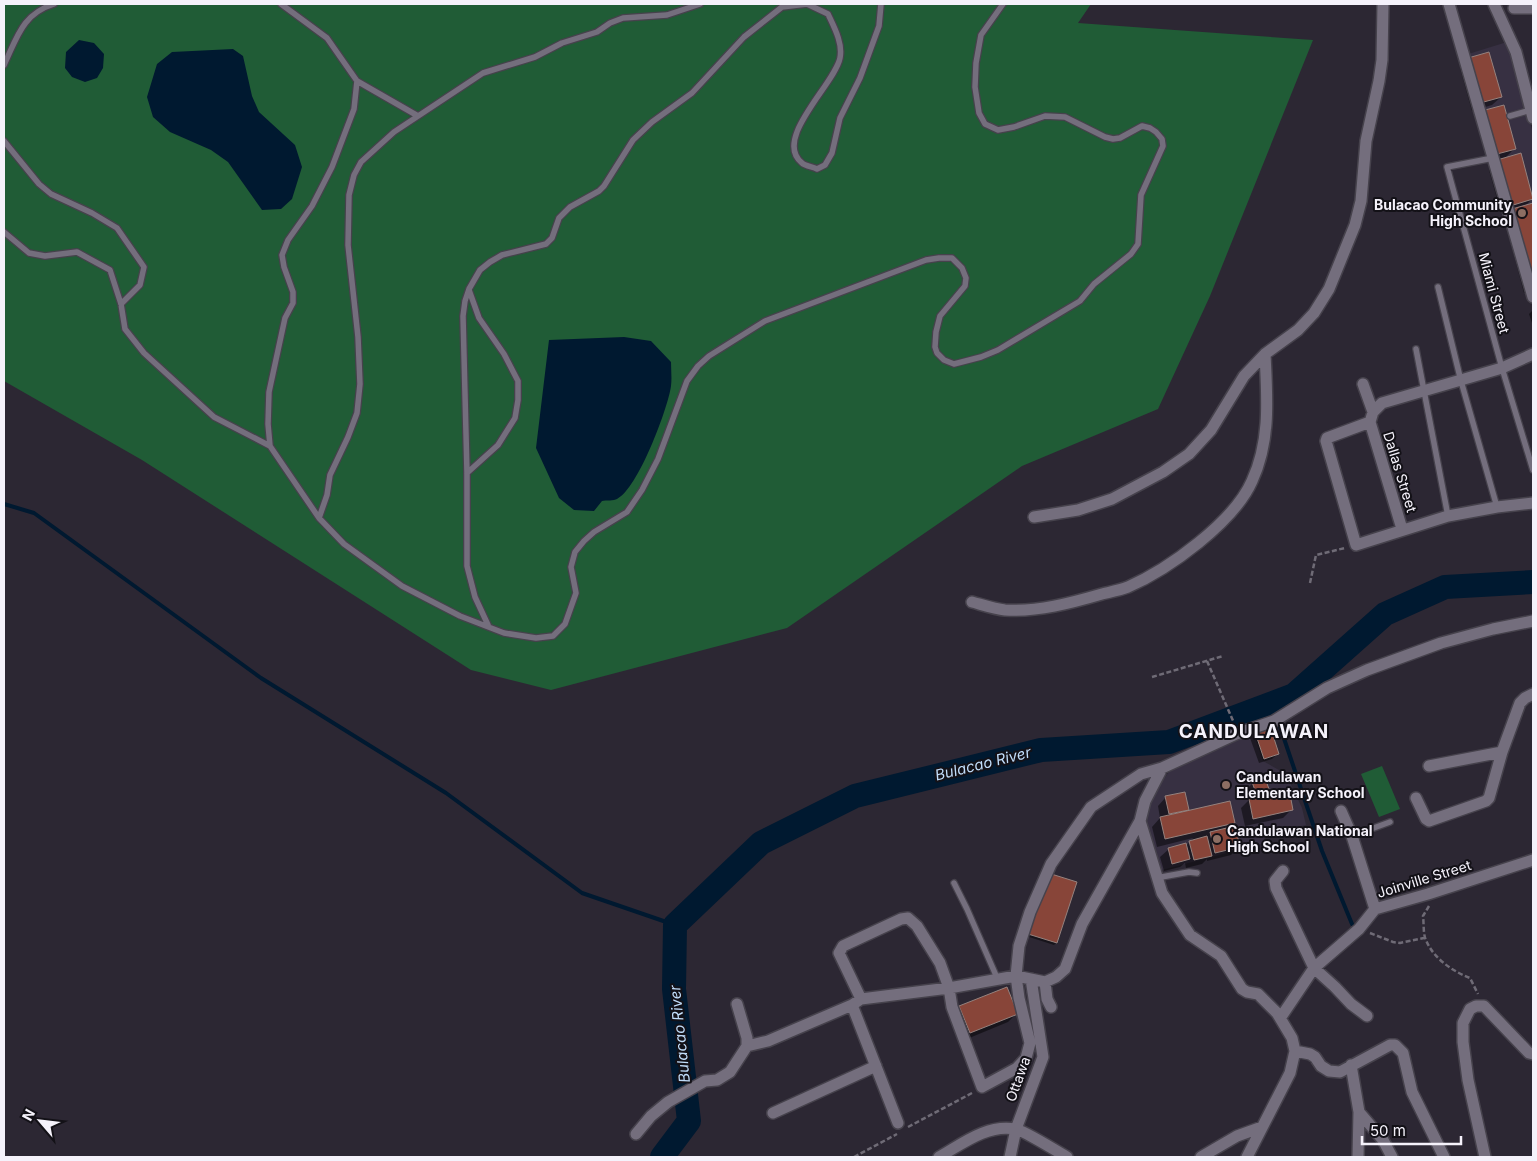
<svg xmlns="http://www.w3.org/2000/svg" width="1537" height="1161" viewBox="0 0 1537 1161" font-family="Inter,sans-serif">
<style>
.built{fill:#373042}
.green{fill:#205c36}
.water{fill:#001930}
.shadow{fill:#0007}
.lines{fill:none;stroke-linecap:round;stroke-linejoin:round}
.stream{stroke:#001930;stroke-width:4}
.river{stroke:#001930;stroke-width:24}
.building{fill:#884539;stroke:#95827e}
.service-casing{stroke:#46424c;stroke-width:8}
.minor-casing{stroke:#46424c;stroke-width:14}
.path{stroke:#6f6b76;stroke-width:2.5;stroke-dasharray:5 2.5;stroke-linecap:butt}
.service{stroke:#746e7d;stroke-width:5.5}
.minor{stroke:#746e7d;stroke-width:11}
.education-dot{fill:#8d6e63;stroke:#131117;stroke-width:2}
.labels{text-anchor:middle;stroke-width:4;stroke-linejoin:round;paint-order:stroke}
.poi-label{font-size:14px;font-weight:bold;fill:#f5f2fb;stroke:#131117;text-anchor:start}
.street-label{font-size:14px;fill:#f5f2fb;stroke:#131117}
.water-label{font-size:15px;font-style:italic;fill:#c1ddfa;stroke:#131117}
.district-label{font-size:19px;font-weight:bold;letter-spacing:1px;fill:#f5f2fb;stroke:#131117}
</style>
<rect width="100%" height="100%" fill="#2c2733"/>
<path class="built" d="M1507,42l26,91v161l-68,-239z
M1253,732l10,29 23,13 16,34 4,17 -42,10 1,8 -107,28 -13,-52 7,-23 21,-30z"/>
<path class="green" d="M4,4h1087l-13,19 235,17 -103,256 -52,113 -136,57 -235,162 -236,62 -80,-20 -329,-210 -138,-79z
M1382,766l18,43 -21,8 -18,-43z"/>
<path class="water" d="M79,40l15,3 10,11 -1,14 -6,10 -12,4 -13,-5 -7,-9 1,-16z
M233,49l10,7 9,40 7,16 36,33 7,22 -10,32 -11,10 -19,1 -34,-48 -17,-12 -41,-18 -17,-15 -6,-20 10,-33 15,-12z
M624,337l27,4 20,21c0,8 1,16 0,24 -3,22 -33,103 -54,113 -3,2 -11,1 -15,2l-8,10 -20,-1 -15,-12 -23,-50 13,-108z"/>
<path class="shadow" d="M1468,59l33,38 -9,8 -20,6 -12,-43z
M1477,120l38,28 -11,11 29,39 -9,9 9,-3v87l-9,2 -20,-75 8,-8 -11,3 -12,-43 11,-11 -11,3z
M1533,310v12l-1,1 -3,-9z
M1256,733l22,20 -6,6 -13,4 -9,-25z
M1253,783l14,6 -9,9 34,11 -9,9 -38,8 -4,-18 7,-7 -3,-10z
M1184,793l4,19 46,10 -7,7 12,18 -8,8 -24,6v-2l-5,5 -16,4 -1,-5 -5,4 -16,4 -4,-14 9,-8 18,-4 6,-7 -36,9 -5,-20 8,-9 -2,-12 8,-9z
M1046,876l10,67 -2,2 -28,-9z
M960,1007l56,7 -8,8 -46,19 -10,-25z"/>
<g class="lines">
<path class="stream" d="M4,504l30,9 227,165 185,115 136,100 93,32
M1272,703l50,148 30,73"/>
<path class="river" d="M662,1157l27,-36 -15,-132 1,-64 86,-82 94,-47 186,-46 128,-8 125,-47 91,-81 60,-27 88,-5"/>
</g>
<path class="building" d="M1489,52l13,45 -22,6 -12,-45z
M1504,105l12,44 -19,5 -12,-44z
M1521,153l12,46 -23,7 -13,-46z
M1533,203v83l-21,-77z
M1270,726l9,28 -15,5 -9,-27z
M1265,778l4,11 -13,4 -4,-11z
M1289,789l4,21 -40,9 -4,-20z
M1185,792l4,18 -20,4 -4,-18z
M1230,801l5,22 -70,16 -5,-22z
M1235,826l5,21 -25,6 -5,-21z
M1207,836l5,20 -18,4 -5,-19z
M1186,843l4,16 -18,5 -4,-16z
M1048,873l29,9 -20,61 -29,-9z
M1007,987l11,27 -48,19 -11,-27z"/>
<g class="lines">
<g class="service-casing">
<path id="service" d="M281,4l46,34 30,43 61,35
M4,65c13,-27 18,-51 50,-61
M1510,116l21,-6
M4,141l35,43 12,10 41,19 25,15 27,39 -4,18 -19,19
M1493,158l-46,9 55,201 31,102
M4,232l25,21 16,3 32,-4 33,18 11,34 4,25 19,24 70,64 56,29 49,72 25,26 58,42 58,30 44,17 32,5 17,-2 12,-12 11,-31 -5,-26 4,-15 9,-11 10,-9 33,-20 15,-22 16,-31 29,-78 11,-15 11,-10 56,-35 161,-61 13,-2h13l10,10 4,10 -1,8 -25,30 -4,16 -1,15 2,6 7,7 10,4 27,-7 17,-7 82,-49 14,-17 37,-30 7,-10 3,-49 22,-49 -1,-7 -6,-7 -6,-4 -8,-2 -22,12 -7,1 -8,-2 -40,-20 -20,-1 -31,11 -16,3 -13,-6 -6,-11 -4,-26 1,-24 5,-28 22,-31
M1438,287l23,94 36,126
M1416,349l32,167
M270,446l-2,-22 1,-32 16,-74 8,-15v-11l-9,-25 -2,-12 6,-15 24,-34 20,-39 22,-58 3,-28
M467,473l31,-28 17,-27 3,-18v-19l-14,-27 -25,-36 -10,-28
M319,518l8,-23 3,-20 18,-38 9,-24 3,-29 -2,-47 -10,-92 1,-50 5,-20 7,-13 33,-30 89,-59 52,-16 27,-14 35,-11 13,-9 13,-5 44,-3 33,-11
M488,625l-13,-28 -8,-31v-93l-4,-157 2,-15 4,-12 11,-19 10,-8 12,-7 44,-11 6,-6 7,-20 11,-11 29,-16 5,-5 29,-46 19,-18 40,-29 52,-56 38,-30 25,-3 21,10c6,13 15,29 12,44 -5,26 -68,81 -38,105 3,3 11,4 15,6l8,-4 7,-12 8,-35 20,-40 19,-52 2,-22
M1352,836l38,-14
M1156,878l33,-6 8,1
M954,883l13,26 31,71"/>
</g>
<g class="minor-casing">
<path id="minor" d="M1449,4l84,293
M1494,4l22,48 17,66
M1514,8h19
M1363,384l10,28
M1370,422l-43,16 -1,3 30,104 92,-29 49,-9 36,-4
M1034,517l44,-7 34,-11 51,-27 26,-18 22,-24 33,-54 21,-22 33,-24 16,-17 15,-24 26,-64 6,-24 5,-60 13,-60 3,-21 1,-56
M1402,529l-32,-107 3,-10 9,-9 120,-35 31,-14
M972,602c11,3 23,7 33,8 33,2 66,-7 97,-16 8,-2 18,-4 26,-7 41,-18 106,-65 124,-106 19,-41 15,-84 13,-127
M1429,766l73,-14 18,-49 5,-5 8,-4
M1416,798l10,21 3,2 57,-20 3,-3 13,-46
M1341,811l11,25 23,73
M1140,821l22,72 28,42 31,21 21,33 5,3 11,2 19,19 15,25 3,13 -5,22 -43,84
M1283,871l-8,10 1,7 38,80 21,19 16,17 16,12
M1045,982l2,17 4,8
M861,999l-22,-46 4,-7 58,-27 7,-1 9,8 23,37 9,25 3,19 30,80 35,-19 9,-10 4,-15 -11,-45 -3,-22 3,-30 11,-34 21,-48 40,-57 50,-33 21,-6 74,-34 38,-13 53,-33 40,-18 74,-27 52,-14 40,-8
M737,1004l10,34v8l21,-5 84,-36 9,-6 88,-11 67,-12 29,6 11,-5 9,-8 17,-45 58,-103 5,-20 17,-33
M852,1005l46,118
M1281,1017l33,-49 45,-39 16,-20 53,-15 105,-34
M1295,1051l15,3 5,3 6,9 8,5 11,1 50,-27h5l8,8 9,39 32,65
M1351,1065l8,47 -1,45
M1359,1112l24,28 9,17
M773,1113l103,-47
M636,1134l15,-18 17,-14 37,-21 12,-1 13,-8 17,-26
M939,1157c23,-13 48,-33 76,-28 10,2 41,22 52,28
M1010,1157l6,-28 27,-72 -12,-78
M1201,1157l36,-21 25,-9
M1485,1157l-17,-77 -5,-38v-19l7,-14 6,-3h8l45,47 4,1"/>
</g>
<path class="path" d="M1310,583l6,-28 29,-7
M1207,661l27,62
M1152,677l71,-21
M1429,906l-6,10c1,7 0,19 3,24 7,18 26,31 44,38l8,16
M1370,933l23,9 7,1 24,-5
M908,1127l64,-34
M854,1157l43,-23"/>
<use href="#service" class="service"/>
<use href="#minor" class="minor"/>
</g>
<g class="education-dot">
<circle cx="1522" cy="213" r="5"/>
<circle cx="1226" cy="785" r="5"/>
<circle cx="1217" cy="839" r="5"/>
</g>
<g class="labels">
<g class="poi-label">
<text x="1512" y="210" text-anchor="end">Bulacao Community<tspan x="1512" dy="16">High School</tspan></text>
<text x="1236" y="782">Candulawan<tspan x="1236" dy="16">Elementary School</tspan></text>
<text x="1227" y="836">Candulawan National<tspan x="1227" dy="16">High School</tspan></text>
</g>
<g class="street-label">
<text transform="translate(1494 293) rotate(75)" y="5">Miami Street</text>
<text transform="translate(1400 472) rotate(73)" y="5">Dallas Street</text>
<text transform="translate(1424 879) rotate(-17)" y="5">Joinville Street</text>
<text transform="translate(1018 1079) rotate(-70)" y="5">Ottawa</text>
</g>
<g class="water-label">
<text transform="translate(983 764) rotate(-14)" y="5">Bulacao River</text>
<text transform="translate(680 1034) rotate(-96)" y="5">Bulacao River</text>
</g>
<g class="district-label">
<text x="1254" y="738">CANDULAWAN</text>
</g>
</g>
<rect width="1537" height="1161" fill="none" stroke="#f5f2fb" stroke-width="10"/>
<g transform="translate(40 1121) rotate(298)" stroke="#131117" stroke-width="4" paint-order="stroke">
<path d="M0-4L9 19L0 12L-9 19Z" fill="#f5f2fb"/>
<text y="-8" font-size="14" font-weight="bold" text-anchor="middle" fill="#f5f2fb">N</text>
</g>
<path d="M1362 1136v8h99v-8" fill="none" stroke="#f5f2fb" stroke-width="2.5"/>
<text x="1370" y="1136" font-size="15" fill="#f5f2fb" stroke="#131117" stroke-width="4" paint-order="stroke">50 m</text>
</svg>
